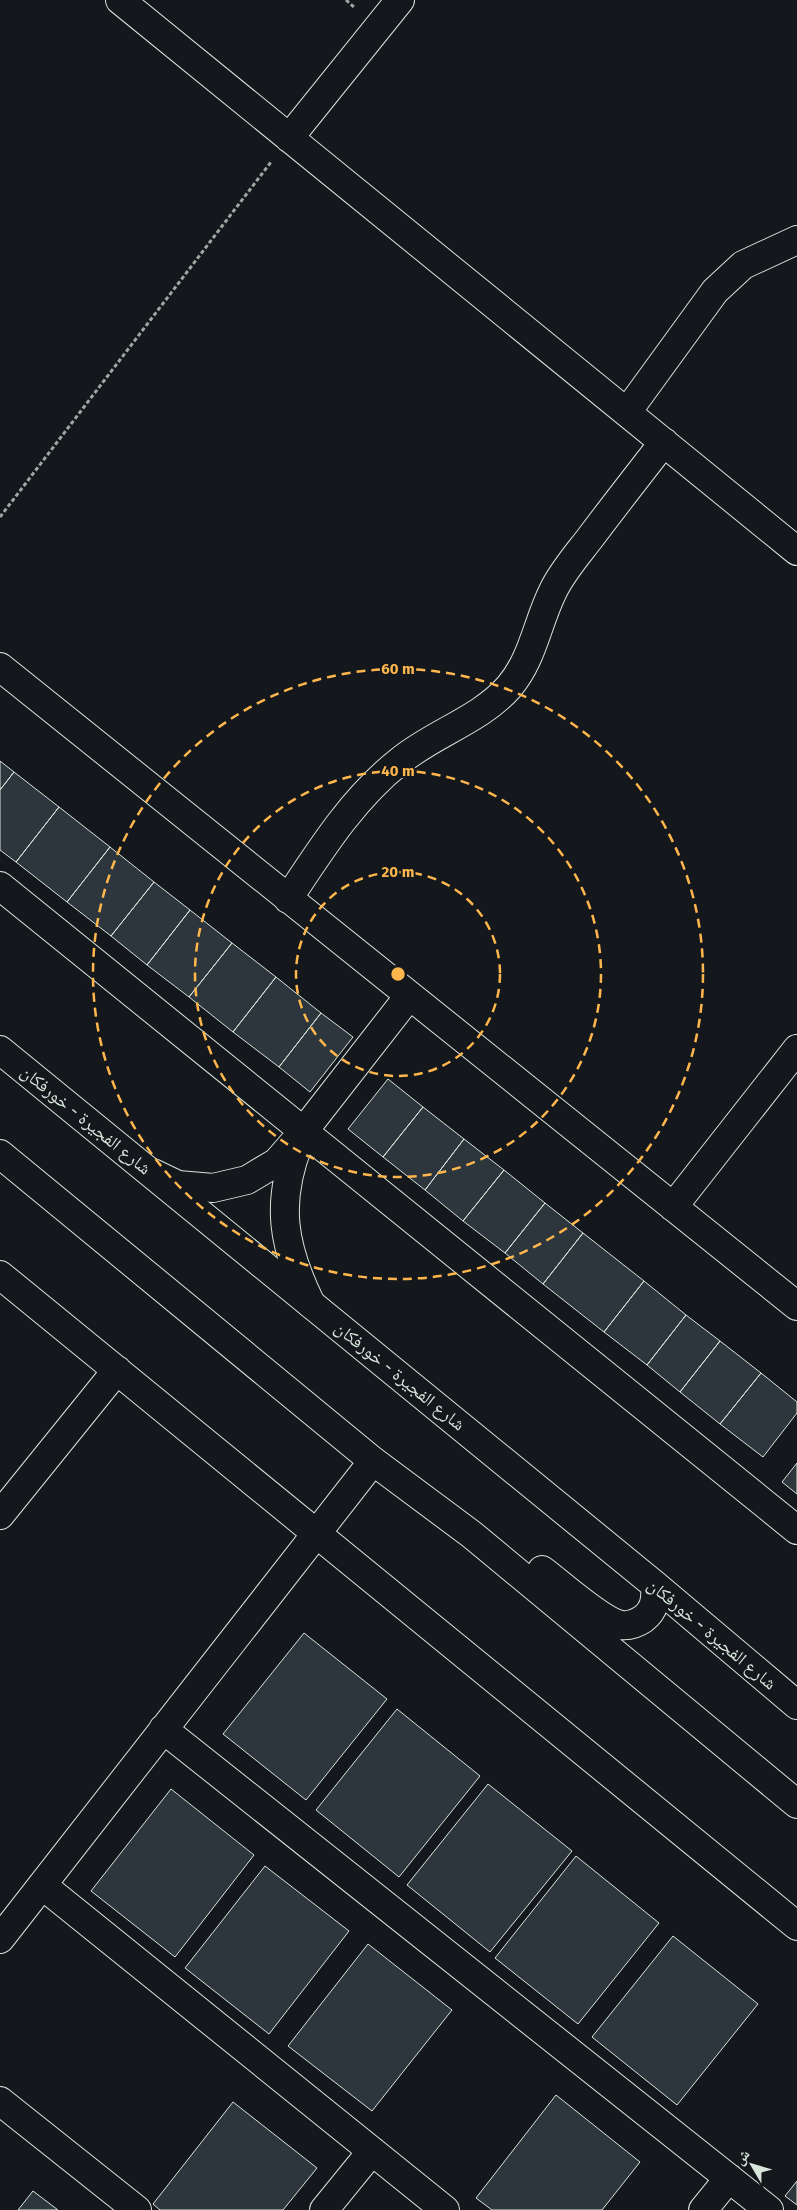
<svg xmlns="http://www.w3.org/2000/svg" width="797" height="2210" viewBox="0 0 797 2210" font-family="'Fira Sans','Noto Naskh Arabic',sans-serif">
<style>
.building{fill:#2c363c;stroke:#d8e6dc}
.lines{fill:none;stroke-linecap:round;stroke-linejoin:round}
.minor-casing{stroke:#d8e6dc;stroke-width:30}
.highway-casing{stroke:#d8e6dc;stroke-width:30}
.path{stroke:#9da8a2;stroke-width:3;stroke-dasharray:4 2.5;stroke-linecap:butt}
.minor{stroke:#14181c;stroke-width:28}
.highway{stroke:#14181c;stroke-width:28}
.ring{fill:none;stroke:#ffb74d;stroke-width:2.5;stroke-dasharray:9 6}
.labels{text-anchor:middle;stroke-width:4;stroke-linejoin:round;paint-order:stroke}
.street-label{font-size:18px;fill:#d8e6dc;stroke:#14181c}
.centre{fill:#ffb74d;stroke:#14181c;stroke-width:2.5}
.ring-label{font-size:15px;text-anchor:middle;font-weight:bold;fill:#ffb74d;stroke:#14181c;stroke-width:4;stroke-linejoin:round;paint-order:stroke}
</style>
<rect width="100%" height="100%" fill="#14181c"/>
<path class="building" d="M0,761l14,11 -14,18z
M14,772l45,35 -43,55 -16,-12v-60z
M59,807l51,40 -43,55 -51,-40z
M110,847l44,35 -43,54 -44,-34z
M154,882l36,28 -43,55 -36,-29z
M190,910l42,33 -43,54 -42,-32z
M232,943l44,34 -43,55 -44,-35z
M276,977l45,36 -42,54 -46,-35z
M321,1013l32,24 -43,55 -31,-25z
M388,1079l35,28 -40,50 -35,-28z
M423,1107l41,32 -39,51 -42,-33z
M464,1139l40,31 -41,51 -38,-31z
M504,1170l41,33 -40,50 -42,-32z
M545,1203l38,30 -40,51 -38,-31z
M583,1233l61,48 -40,51 -61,-48z
M644,1281l42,34 -39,50 -43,-33z
M686,1315l34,26 -40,51 -33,-27z
M720,1341l41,32 -41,51 -40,-32z
M761,1373l36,29v11l-34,44 -43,-33z
M797,1463v31l-15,-12z
M304,1633l83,66 -81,101 -83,-66z
M397,1709l83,67 -81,101 -83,-67z
M488,1784l84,67 -82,101 -83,-67z
M171,1789l83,66 -79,102 -84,-66z
M576,1856l83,67 -81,101 -83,-66z
M265,1866l84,65 -80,103 -84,-66z
M673,1936l85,68 -81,101 -85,-68z
M368,1944l84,66 -80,101 -84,-65z
M556,2095l84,67 -38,48h-110l-16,-12z
M233,2102l84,66 -34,42h-123l-7,-6z
M797,2181v24l-12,-9z
M33,2191l25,19h-40z"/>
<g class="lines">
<g class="minor-casing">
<path id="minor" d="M120,0l677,551
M289,138l111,-138
M627,412l88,-121 28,-26 54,-25
M0,667l797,639
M0,886l797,644
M288,899c33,-50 65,-101 112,-138 34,-28 80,-41 109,-74 24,-28 28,-64 44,-96 9,-19 24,-36 37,-53 24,-32 49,-64 74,-96
M299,1143c-24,60 -16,104 12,161
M153,1173l25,12 35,3 34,-8 30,-18 26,-30 106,-136
M673,1207l124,-158
M0,1275l797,651
M0,1515l117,-145
M163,1729l606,481
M42,1885l403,325
M0,1939l373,-478
M0,2101l137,109
M324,2210l48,-59
M703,2210l26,-32"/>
</g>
<g class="highway-casing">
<path id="highway" d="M0,1050l655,535 142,120
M0,1154l373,307 98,73 326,270
M542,1570c19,14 59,51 79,55 8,1 16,-2 22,-6 12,-9 13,-20 12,-34"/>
</g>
<path class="path" d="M346,0l9,8
M0,517l271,-355"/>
<use href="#minor" class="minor"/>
<use href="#highway" class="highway"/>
</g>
<g class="ring">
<circle cx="398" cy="974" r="102"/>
<circle cx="398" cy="974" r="203"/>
<circle cx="398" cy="974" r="305"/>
</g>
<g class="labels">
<g class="street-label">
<text transform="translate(86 1120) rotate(39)" y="6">شارع الفجيرة - خورفكان</text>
<text transform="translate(400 1376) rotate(39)" y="6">شارع الفجيرة - خورفكان</text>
<text transform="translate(712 1634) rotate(40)" y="6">شارع الفجيرة - خورفكان</text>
</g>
</g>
<circle cx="398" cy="974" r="8" class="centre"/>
<g class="ring-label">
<text x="398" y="674">60 m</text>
<text x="398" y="776">40 m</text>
<text x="398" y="877">20 m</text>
</g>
<g transform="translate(752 2165) rotate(308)" stroke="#14181c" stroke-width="4" paint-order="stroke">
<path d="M0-4L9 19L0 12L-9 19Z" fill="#d8e6dc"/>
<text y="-8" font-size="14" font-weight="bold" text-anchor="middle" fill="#d8e6dc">ش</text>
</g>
</svg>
